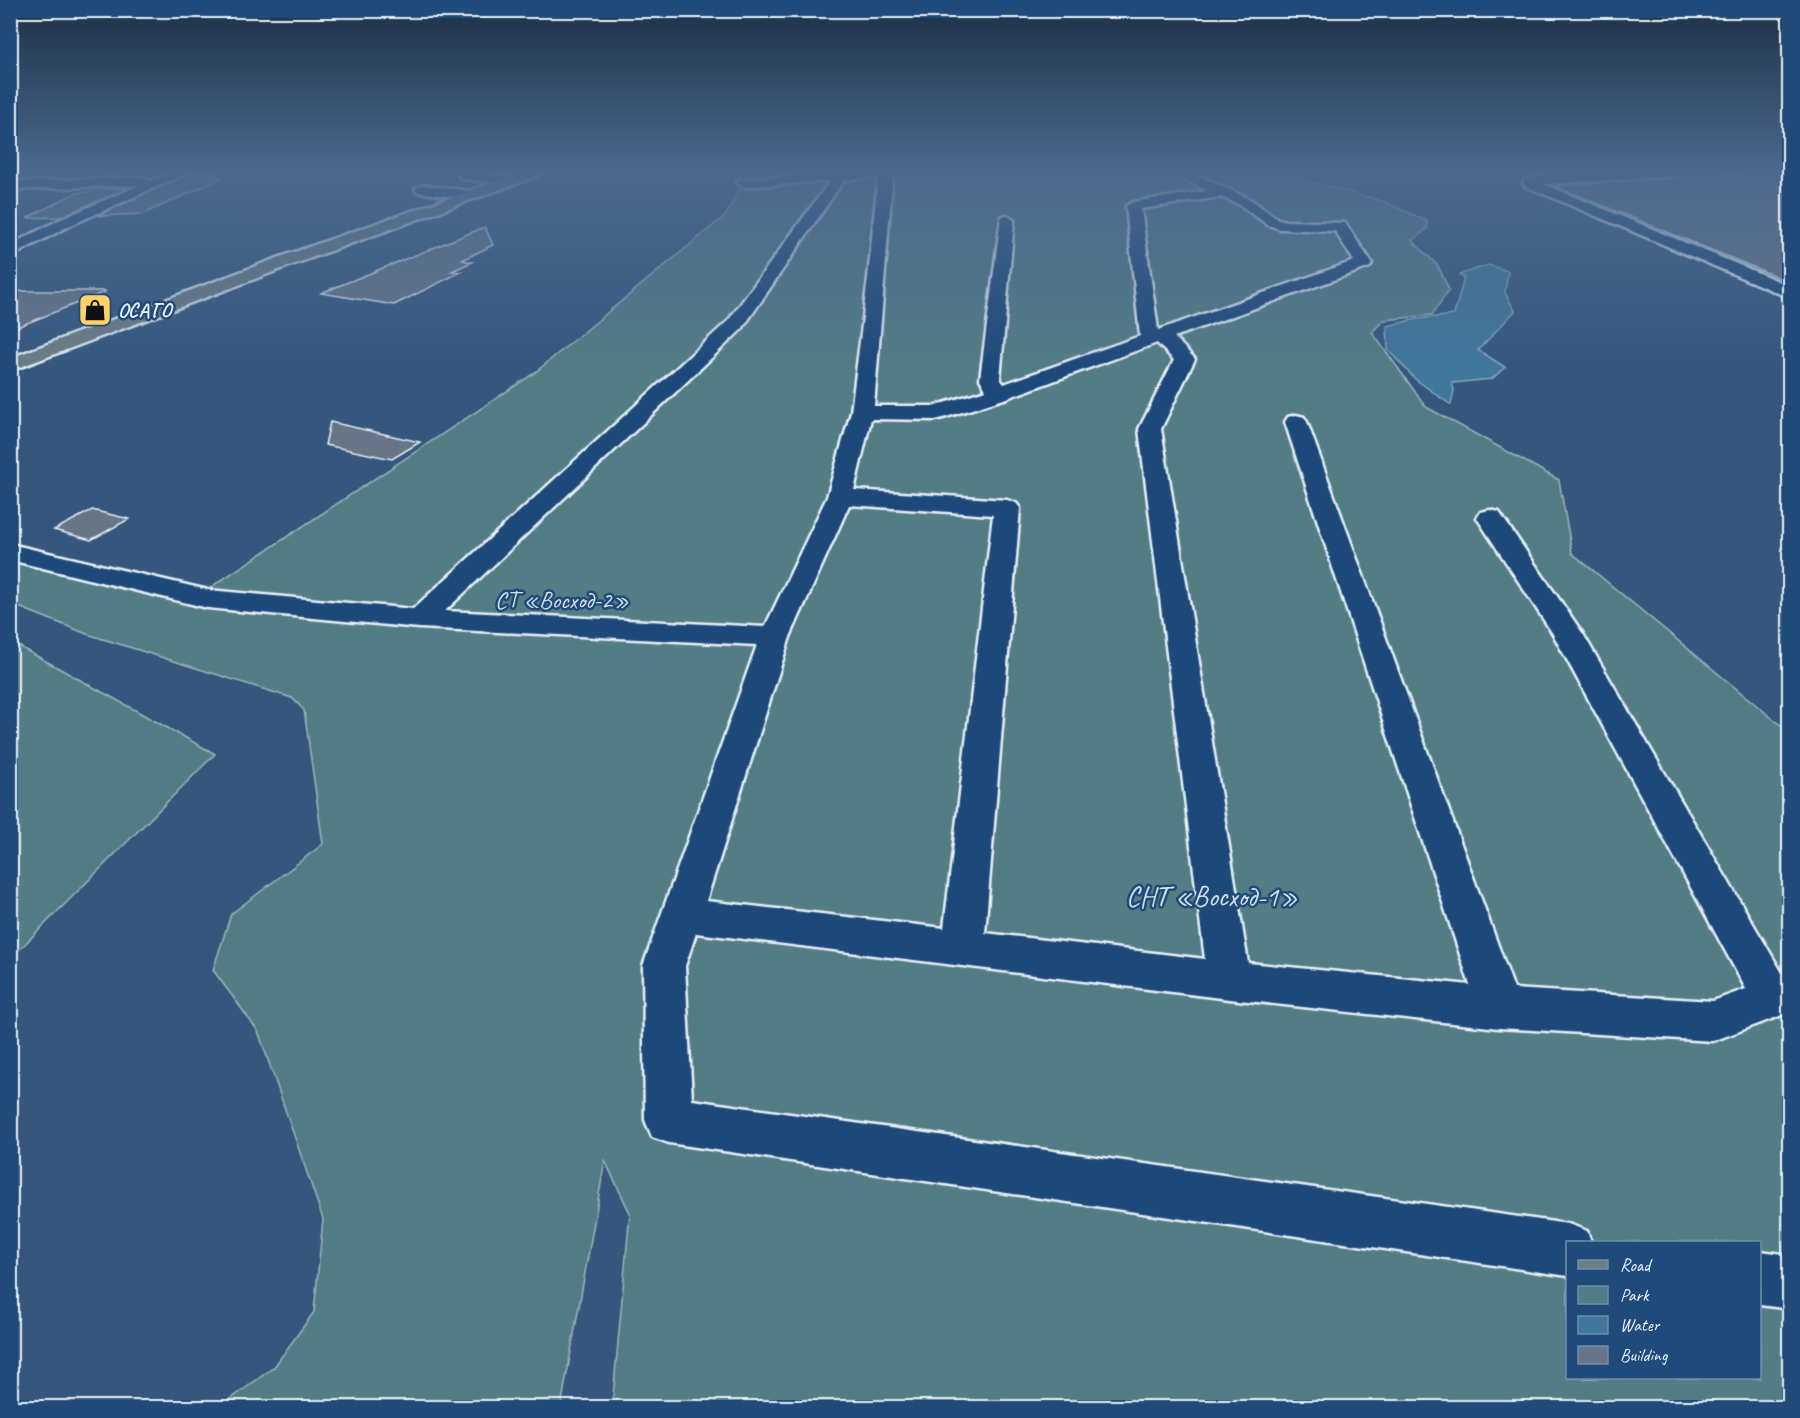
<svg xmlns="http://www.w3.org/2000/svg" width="1800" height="1418" viewBox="0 0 1800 1418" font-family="Caveat,sans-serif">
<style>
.green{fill:#527d85;stroke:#9db7be;stroke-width:1.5;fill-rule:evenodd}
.water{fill:#3f769a;stroke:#83a7c0;stroke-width:1.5}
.building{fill:#677586;stroke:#e8f1f8;stroke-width:1.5}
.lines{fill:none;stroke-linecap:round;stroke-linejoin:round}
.minor-casing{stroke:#e8f1f8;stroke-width:5}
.major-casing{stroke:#e8f1f8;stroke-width:5}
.minor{fill:#1f4a7a;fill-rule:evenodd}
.major{fill:#6c7e84;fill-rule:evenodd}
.labels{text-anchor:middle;stroke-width:5;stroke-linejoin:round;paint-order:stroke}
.far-poi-label{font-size:20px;font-weight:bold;fill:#e8f1f8;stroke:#1f4a7a;text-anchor:start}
.park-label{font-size:24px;fill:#d2e0e7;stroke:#1f4a7a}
.near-park-label{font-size:28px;fill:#d2e0e7;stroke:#1f4a7a}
</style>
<rect width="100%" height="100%" fill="#35577e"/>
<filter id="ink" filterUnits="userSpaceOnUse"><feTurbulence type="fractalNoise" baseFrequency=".0167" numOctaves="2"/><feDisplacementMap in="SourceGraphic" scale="12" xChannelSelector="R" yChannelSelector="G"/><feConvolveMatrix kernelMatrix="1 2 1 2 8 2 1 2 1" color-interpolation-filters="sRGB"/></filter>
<g filter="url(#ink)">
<path class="green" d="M739,172h537l106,29 45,20v8l-15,11 26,26 11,24 -17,25 -48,5 -12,12 54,75 133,73 13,73 217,179v675h-1177l18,-194 -25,-52 -44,246h-341l54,-40 40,-55 9,-93 -65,-188 -45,-61 18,-56 92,-70 -19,-134 -12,-12 -205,-64 -76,-30 -1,-47 189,38 334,-221 193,-159 17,-33zM1568,1242h192v136h-192z
M11,642l204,112 -204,204z"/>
<path class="water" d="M1488,265l20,6 -3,22 10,18 -37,39 27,17 -13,12 -40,4 2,7 -3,15 -36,-26 -27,-29 -1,-24 30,-7 37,-4 10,-37 -5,-3z"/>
<path class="building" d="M191,172h31l-13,5 13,1 -79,36 -45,2z
M1761,172h29v110l-235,-96z
M128,188l-68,29 -33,1 48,-25 13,-1 6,-3z
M485,227l8,18 -31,15 10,2 -20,9 9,1 -67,33 -73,-12z
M10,291h95v1l-95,38z
M330,422l90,20 -28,17 -67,-14z
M92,510l37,9 -38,21 -37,-10z"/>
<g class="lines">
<g class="minor-casing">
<path id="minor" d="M172,172h17l-120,54 -59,31v-12l49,-25 81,-35 -130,5v-8l133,-5 7,4z
M461,172l48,5 7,4 -7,4 -43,-6 -5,-1 -2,-3z
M844,172h49l-19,234h60l52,-16 -6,-11 21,-162 5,-2 8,5 -14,159 4,5 136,-48 -14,-130 7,-4 74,-11 -31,-16 -1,-3h16l59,27 28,20 8,2 59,2 27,40 -2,4 -196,70 21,22 -34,70 87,534 222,22 -185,-563 3,-5 8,-2 8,2 3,5 207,567 199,12 33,-12 -193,-355 -76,-116 4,-6 9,-2 9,2 84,122 206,351 1,27 -77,29 -214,-13 -270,-29 -533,-66 -11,33 7,134 876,124 19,7 4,11h-23v34l-899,-133 -17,-6 -7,-17 -2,-154 114,-321 -337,-17 -212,-20 -198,-48v-16l198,46 205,19 315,-288 102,-140 -86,6 -7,-4 2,-3zM878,177l-10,101 -17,134 -24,85 -62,130 -320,-16 297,-282 102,-149zM1221,197l19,8 28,20 12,4 55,2 19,30 -196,69 -17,-121zM1157,343l17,17 -35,69 66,530 -220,-26 35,-425 -4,-5 -9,-3 -153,-10 17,-71 64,1 8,-2 64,-20zM849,505l144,10 -49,413 -238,-27 84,-264z
M1607,172h75l-7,4 -132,8 247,102v12l-265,-112 -2,-3 2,-3 19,-5z
M422,185l48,6 7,4 -7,4 -53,-7 -2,-3z
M1760,1251l30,4v54l-30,-4z"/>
</g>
<g class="major-casing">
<path id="major" d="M523,172h19l-2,3 -248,90 -282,106v-13l270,-101z"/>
</g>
<use href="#minor" class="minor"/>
<use href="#major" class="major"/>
</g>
</g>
<linearGradient id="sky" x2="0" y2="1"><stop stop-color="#1d3045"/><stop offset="0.46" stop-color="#4b698f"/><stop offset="1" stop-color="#4b698f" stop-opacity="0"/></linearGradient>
<rect width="1800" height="370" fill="url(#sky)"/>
<defs>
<g id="shop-square" transform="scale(1.725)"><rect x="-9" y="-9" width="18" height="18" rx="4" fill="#ffd166" stroke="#1f4a7a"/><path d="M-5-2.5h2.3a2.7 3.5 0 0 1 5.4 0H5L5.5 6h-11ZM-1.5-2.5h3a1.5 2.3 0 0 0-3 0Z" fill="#111"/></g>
</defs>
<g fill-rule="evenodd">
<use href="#shop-square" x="95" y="310"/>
</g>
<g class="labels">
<g class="far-poi-label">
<text x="118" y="317">ОСАГО</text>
</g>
<g class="park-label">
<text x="562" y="608">СТ «Восход-2»</text>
</g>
<g class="near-park-label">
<text x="1212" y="906">СНТ «Восход-1»</text>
</g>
</g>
<rect width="1800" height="1418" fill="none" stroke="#1f4a7a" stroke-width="36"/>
<rect x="18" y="18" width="1764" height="1382" fill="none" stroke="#e8f1f8" stroke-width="2" filter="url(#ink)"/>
<rect x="1566" y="1241" width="195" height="138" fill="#1f4a7a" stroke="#6f8dac" stroke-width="1.5"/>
<rect x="1578" y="1260" width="30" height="9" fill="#6c7e84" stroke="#6f8dac" stroke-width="1.5"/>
<text x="1620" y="1271" font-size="18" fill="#e8f1f8">Road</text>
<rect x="1578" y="1286" width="30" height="18" fill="#527d85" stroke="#6f8dac" stroke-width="1.5"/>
<text x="1620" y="1301" font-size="18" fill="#e8f1f8">Park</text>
<rect x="1578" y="1316" width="30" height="18" fill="#3f769a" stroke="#6f8dac" stroke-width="1.5"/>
<text x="1620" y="1331" font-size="18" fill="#e8f1f8">Water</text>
<rect x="1578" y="1346" width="30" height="18" fill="#677586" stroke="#6f8dac" stroke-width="1.5"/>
<text x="1620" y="1361" font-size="18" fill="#e8f1f8">Building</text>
</svg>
